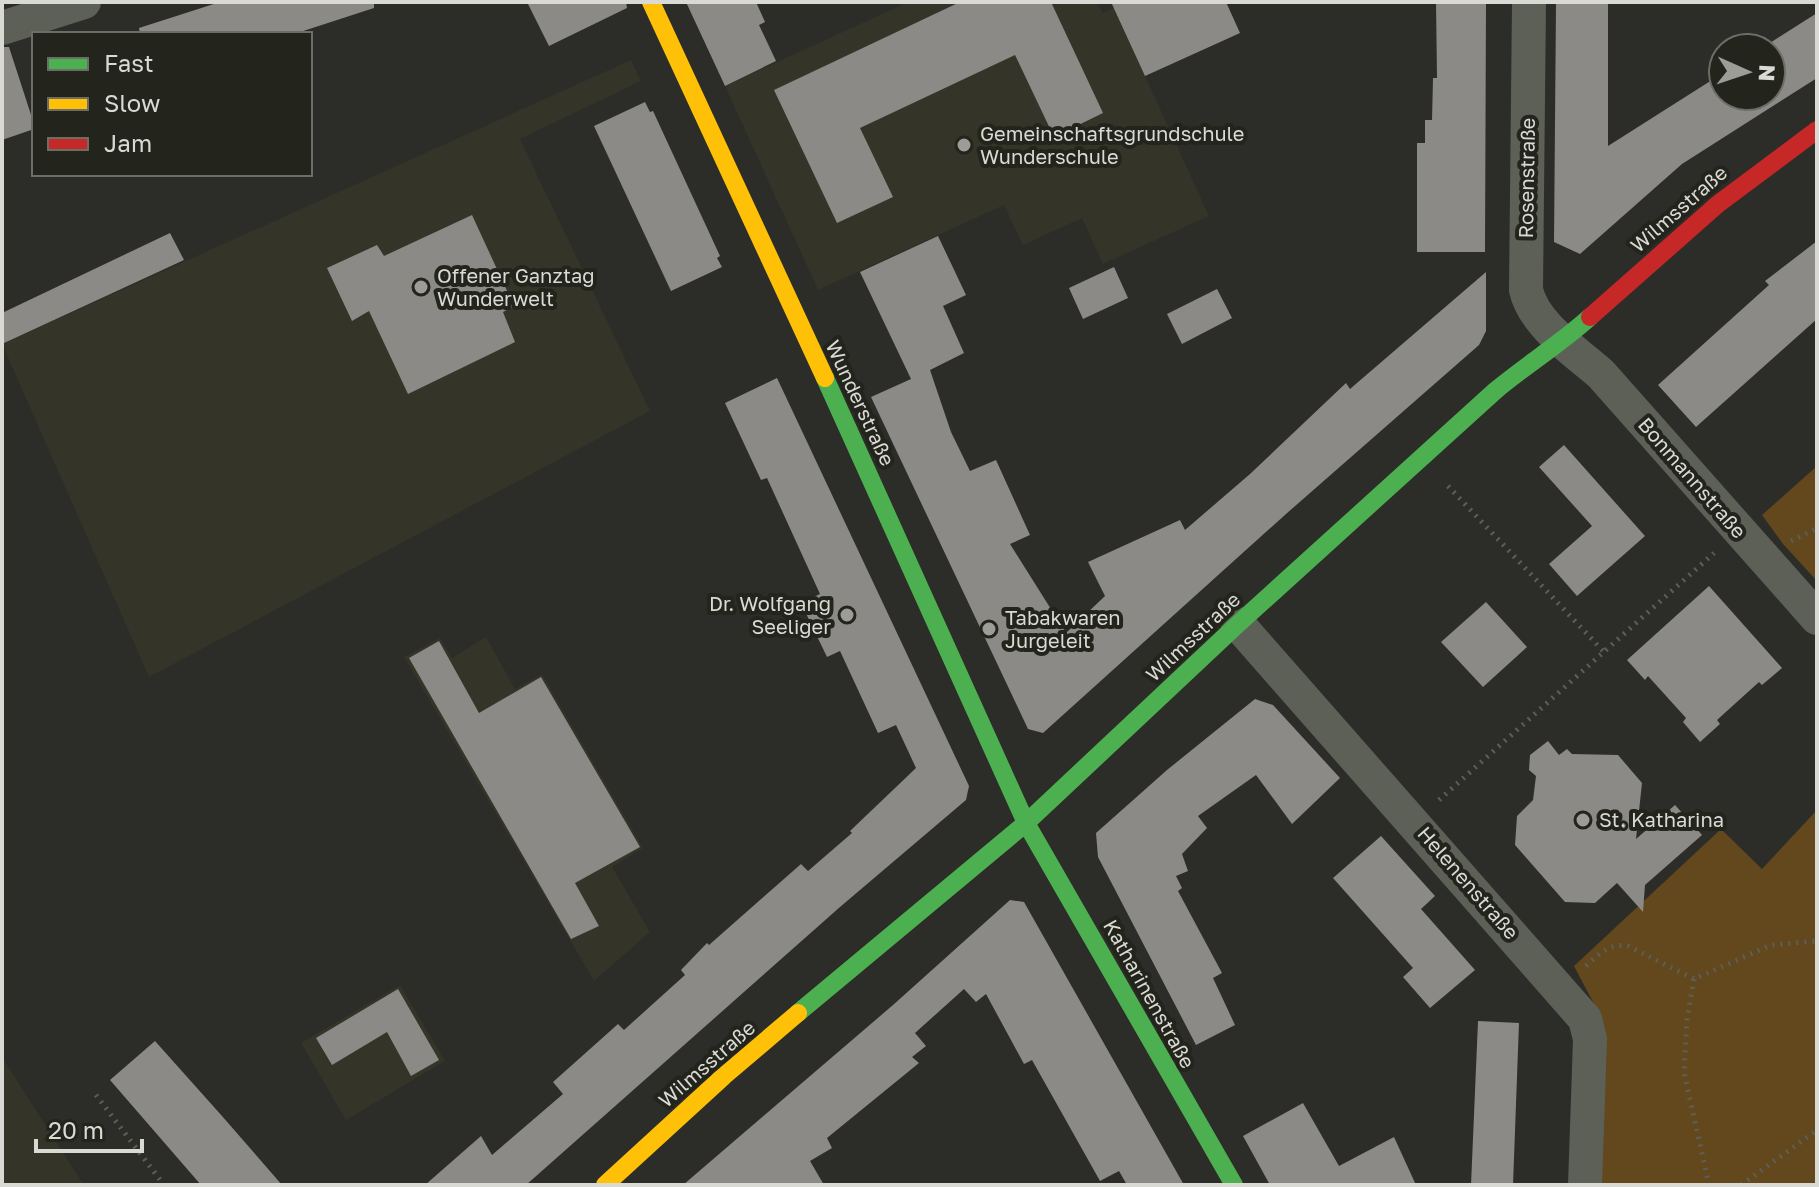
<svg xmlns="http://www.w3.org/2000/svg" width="1819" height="1187" viewBox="0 0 1819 1187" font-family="'Golos Text',sans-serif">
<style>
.built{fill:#343528}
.green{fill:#63481e}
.building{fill:#8b8a86}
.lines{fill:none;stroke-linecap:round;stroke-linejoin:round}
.path{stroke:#5c5f58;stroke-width:5;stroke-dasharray:2 6;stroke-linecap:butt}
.street{stroke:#5c6057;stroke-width:34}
.fast{stroke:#4caf50;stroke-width:18}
.slow{stroke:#ffc107;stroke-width:18}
.jam{stroke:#c62828;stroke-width:18}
.poi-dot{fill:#9c9d98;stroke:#23241c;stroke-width:3}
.labels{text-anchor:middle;stroke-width:8;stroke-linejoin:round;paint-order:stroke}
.poi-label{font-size:20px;fill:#d9dad4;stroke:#23241c;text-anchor:start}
.street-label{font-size:20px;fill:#d9dad4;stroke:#23241c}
</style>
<rect width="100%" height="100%" fill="#2c2c28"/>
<path class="built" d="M908,2h189l6,11 23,-11h100l14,31 -95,43 64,140 -106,48 -21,-46 -59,27 -19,-40 -186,85 -93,-204z
M631,60l10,21 -121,58 130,272 -501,266 -147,-333z
M486,637l29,52 27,-15 101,174 -31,19 38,65 -56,49 -190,-324 36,-19 12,20z
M400,985l45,76 -99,59 -45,-77z
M2,1057l82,128h-82z"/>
<path class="green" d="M1817,466v115l-34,-37 -21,-29z
M1817,810v375h-219l4,-166 -28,-53 147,-137 41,40z"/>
<path class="building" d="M220,2h154v6l-80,26h-154l-1,-6z
M527,2h99l1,6 -78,38z
M686,2h70l9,20 -6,3 17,36 -51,25z
M960,2h91l52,111 -49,24 -39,-82 -155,73 33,69 -56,26 -63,-133z
M1111,2h115l14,31 -95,43z
M1436,2h50l-1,250h-68v-109h8v-23h7l1,-42h4z
M1556,2h52v144l115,-73v23h48v-48h-9l55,-35v65l-135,86 -102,90 -26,-12z
M2,47h7l25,77v5l-32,11z
M645,102l5,10 3,-1 67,145 -3,2 5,9 -51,24 -77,-165z
M472,215l42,91 -11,6 12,30 -107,52 -39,-83 -17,10 -25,-53 50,-23 7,11z
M170,233l14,27 -182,84v-31z
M938,236l28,59 -23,11 21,47 -38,19 4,-2 21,62 19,39 26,-11 34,75 -20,9 56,89 39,-37 -17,-34 92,-42 5,10 65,-56 96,-91 4,6 136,-117v59l-7,14 -193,169 -243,219 -15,-4 -157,-332 40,-18 -51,-107z
M1817,241v78l-121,108 -38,-42 111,-100 -4,-4z
M1114,267l14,31 -45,21 -14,-31z
M1217,289l15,29 -50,26 -15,-30z
M777,378l192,408 -3,14 -126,107 -314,278h-101l56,-49 11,19 71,-61 -10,-12 65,-58 6,6 61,-55 -4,-5 26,-27 2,2 92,-81 7,7 44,-38 -2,-2 66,-63 -20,-43 -18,8 -38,-82 -13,6 -26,-54 19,-9 -53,-116 -6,2 -36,-77z
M1564,445l81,91 -68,60 -28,-32 43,-38 -53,-59z
M1709,586l73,82 -20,17 -3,-3 -42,38 3,4 -20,18 -17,-20 3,-4 -38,-42 -3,4 -18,-20z
M1486,602l41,45 -44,40 -42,-45z
M439,641l40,72 62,-36 99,170 -65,36 24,43 -28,13 -162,-281z
M1255,699l18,6 67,73 -48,46 -36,-49 -58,41 9,12 -25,26 6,17 -12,5 6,12 -4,3 44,82 -9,5 22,47 -39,20 -98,-188 -2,-24 71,-63z
M1548,741l11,14 8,-6 5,5 46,1 24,28 -6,56 39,-34 27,30 -57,50 -2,27 -26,-29 -22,20 -30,-1 -50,-57 2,-29 16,-16 3,-24 -7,-6 1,-15z
M1381,836l54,60 -14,13 54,61 -45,38 -27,-31 10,-9 -80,-90z
M1010,900l14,2 160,283h-57l-8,-14 -19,10 -68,-121 -8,4 -38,-70 -10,8 -12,-13 -49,44 11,13 -14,11 7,6 -92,75 5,10 -22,13 14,24h-141l210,-180z
M398,989l41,71 -28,16 -24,-44 -55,33 -16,-27z
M1478,1021l41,2 -6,162h-42z
M155,1041l67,75 60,69h-81l-91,-105z
M1303,1103l36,63 55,-29 22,48h-146l-27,-49z"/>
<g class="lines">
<path class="path" d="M1448,486l156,166
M1791,541l26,-13
M1439,800l275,-247
M1586,966c13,-12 23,-23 42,-20l66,33 77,-34 46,-4
M1694,979l-7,41 -3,52 25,113
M96,1095l68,90
M1741,1185l76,-55"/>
<path class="street" d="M1529,2l-3,288c8,35 49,61 75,84l216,244
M2,28l82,-26
M1238,624l347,395 5,20 -5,146"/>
<path class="fast" d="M825,378l201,445 208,362
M798,1013l228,-190 212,-199 257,-233c31,-26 65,-47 95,-74"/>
<path class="slow" d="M651,2l174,376
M605,1185l119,-109 74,-63"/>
<path class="jam" d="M1590,317l128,-113 99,-74"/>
</g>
<g class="poi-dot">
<circle cx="964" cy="145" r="8"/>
<circle cx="421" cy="287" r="8"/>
<circle cx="847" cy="615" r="8"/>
<circle cx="989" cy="629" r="8"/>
<circle cx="1583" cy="820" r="8"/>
</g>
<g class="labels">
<g class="poi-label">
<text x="980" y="141">Gemeinschaftsgrundschule<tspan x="980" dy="23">Wunderschule</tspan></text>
<text x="437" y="283">Offener Ganztag<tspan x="437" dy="23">Wunderwelt</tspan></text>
<text x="831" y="611" text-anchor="end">Dr. Wolfgang<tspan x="831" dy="23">Seeliger</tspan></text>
<text x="1005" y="625">Tabakwaren<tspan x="1005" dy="23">Jurgeleit</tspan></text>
<text x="1599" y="827">St. Katharina</text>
</g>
<g class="street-label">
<text transform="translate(1527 178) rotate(-89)" y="7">Rosenstraße</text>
<text transform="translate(1679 209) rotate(-41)" y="7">Wilmsstraße</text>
<text transform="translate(860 403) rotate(65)" y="7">Wunderstraße</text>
<text transform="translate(1692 478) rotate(49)" y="7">Bonmannstraße</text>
<text transform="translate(1193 637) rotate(-43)" y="7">Wilmsstraße</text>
<text transform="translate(1468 883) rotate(49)" y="7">Helenenstraße</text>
<text transform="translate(1149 994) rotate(61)" y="7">Katharinenstraße</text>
<text transform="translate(707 1064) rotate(-41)" y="7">Wilmsstraße</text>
</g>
</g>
<rect width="1819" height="1187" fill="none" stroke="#d9dad4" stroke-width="8"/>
<rect x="32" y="32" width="280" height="144" fill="#23241c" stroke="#6c6d66" stroke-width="2"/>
<rect x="48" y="58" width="40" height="12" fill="#4caf50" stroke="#6c6d66" stroke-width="2"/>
<text x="104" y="72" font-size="24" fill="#d9dad4">Fast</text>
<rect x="48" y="98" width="40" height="12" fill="#ffc107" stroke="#6c6d66" stroke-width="2"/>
<text x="104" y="112" font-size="24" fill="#d9dad4">Slow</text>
<rect x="48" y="138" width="40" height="12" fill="#c62828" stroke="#6c6d66" stroke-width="2"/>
<text x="104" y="152" font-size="24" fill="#d9dad4">Jam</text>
<g transform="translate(1747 72) rotate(93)"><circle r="38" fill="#23241c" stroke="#6c6d66" stroke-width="2"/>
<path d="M0-6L14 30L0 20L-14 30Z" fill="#9c9d98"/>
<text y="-12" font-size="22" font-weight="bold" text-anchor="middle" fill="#d9dad4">N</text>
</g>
<path d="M36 1139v12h106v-12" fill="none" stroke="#d9dad4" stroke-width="4"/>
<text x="48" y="1139" font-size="24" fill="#d9dad4" stroke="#23241c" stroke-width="6" paint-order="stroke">20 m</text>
</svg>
